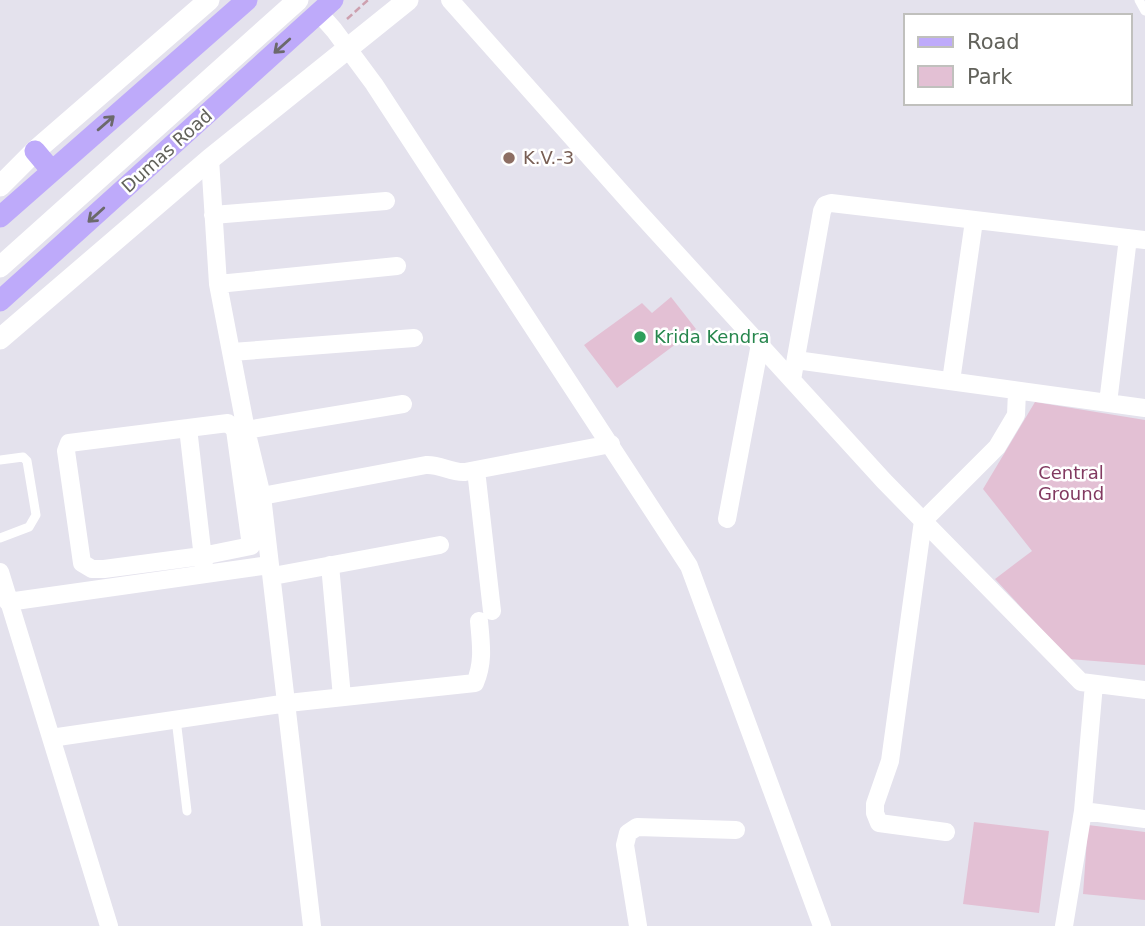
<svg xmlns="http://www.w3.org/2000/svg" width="1145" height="926" viewBox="0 0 1145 926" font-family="'DejaVu Sans',sans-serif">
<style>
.green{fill:#e3c0d4}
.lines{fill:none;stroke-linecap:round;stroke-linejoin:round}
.path{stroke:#cda0af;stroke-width:2.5;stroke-dasharray:7 3.5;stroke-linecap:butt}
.lane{stroke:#fff;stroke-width:9}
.street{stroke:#fff;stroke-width:18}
.secondary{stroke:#fff;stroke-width:21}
.primary{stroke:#beaafa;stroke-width:21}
.oneway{stroke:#6b696b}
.education-dot{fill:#8d6e63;stroke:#fff;stroke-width:2.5}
.leisure-dot{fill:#2e9e5b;stroke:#fff;stroke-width:2.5}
.labels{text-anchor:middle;stroke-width:5;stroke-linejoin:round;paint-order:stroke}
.street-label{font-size:18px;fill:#62625b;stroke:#fff}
.education-label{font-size:18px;fill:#785e54;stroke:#fff;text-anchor:start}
.leisure-label{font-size:18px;fill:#27864d;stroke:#fff;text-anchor:start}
.park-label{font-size:18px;fill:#823a61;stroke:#fff}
</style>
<rect width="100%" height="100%" fill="#e4e2ed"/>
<path class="green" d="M671,297l25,32 -79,59 -33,-43 58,-42 10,10z
M1035,402l110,18v245l-76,-6 -74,-80 37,-28 -49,-62z
M974,822l75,9 -10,82 -76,-9z
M1088,825l57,7v68l-62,-6z"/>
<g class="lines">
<path class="path" d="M347,19l21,-19"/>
<path class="lane" d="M1139,0l6,11
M0,460l23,-3 4,4 9,54 -7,12 -29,11
M176,719l11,92"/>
<path class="street" d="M450,0l185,208 249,273 197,201 64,8
M319,13l15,17 40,54 315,482 133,360
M210,159l8,125 28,146 16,66 50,430
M213,215l173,-14
M218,284l179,-18
M232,352l182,-14
M796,360l349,48
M792,380l30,-169 3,-6 6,-2 314,37
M951,381l23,-160
M1108,403l20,-165
M228,423l7,7 16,116 -49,10 -98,13h-12l-10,-6 -16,-112 3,-8z
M188,428l16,139
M246,430l157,-26
M476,470l16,141
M262,496l164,-31c14,-1 25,8 39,7l146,-28
M727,519l33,-175
M330,565l12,132
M0,572l109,354
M273,576l167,-31
M8,602l261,-37
M1094,684l-11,127 62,8
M51,738l237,-35 187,-20c9,-21 6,-39 4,-62
M946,832l-67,-9 -4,-10v-9l15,-43 33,-240 74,-74 19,-32 1,-24
M638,926l-13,-81 3,-12 9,-6 99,3
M1064,926l19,-115"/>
<path class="secondary" d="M0,186l35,-35 174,-151
M0,267l298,-267
M0,339l210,-180 198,-159"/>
<path class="primary" d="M35,151l16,19
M0,217l247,-217
M0,301l333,-301"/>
</g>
<defs><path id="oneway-shaft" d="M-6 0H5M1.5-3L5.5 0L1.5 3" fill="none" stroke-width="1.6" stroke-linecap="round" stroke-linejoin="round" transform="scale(1.75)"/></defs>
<g class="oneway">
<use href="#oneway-shaft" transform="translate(282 46) rotate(138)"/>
<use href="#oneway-shaft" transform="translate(106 123) rotate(-41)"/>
<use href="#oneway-shaft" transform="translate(96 215) rotate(138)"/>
</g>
<circle class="education-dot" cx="509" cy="158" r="7"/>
<circle class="leisure-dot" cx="640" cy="337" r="7"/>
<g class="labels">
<g class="street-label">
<text transform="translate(167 151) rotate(-42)" y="6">Dumas Road</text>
</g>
<g class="education-label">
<text x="523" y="164">K.V.-3</text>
</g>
<g class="leisure-label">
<text x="654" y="343">Krida Kendra</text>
</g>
<g class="park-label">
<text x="1071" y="479">Central<tspan x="1071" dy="21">Ground</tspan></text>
</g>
</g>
<rect x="904" y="14" width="228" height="91" fill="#ffffff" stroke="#c0c0bd" stroke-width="2"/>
<rect x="918" y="37" width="35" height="10" fill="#beaafa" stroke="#c0c0bd" stroke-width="2"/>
<text x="967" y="49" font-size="21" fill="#62625b">Road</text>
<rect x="918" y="66" width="35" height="21" fill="#e3c0d4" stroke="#c0c0bd" stroke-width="2"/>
<text x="967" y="84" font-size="21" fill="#62625b">Park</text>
</svg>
